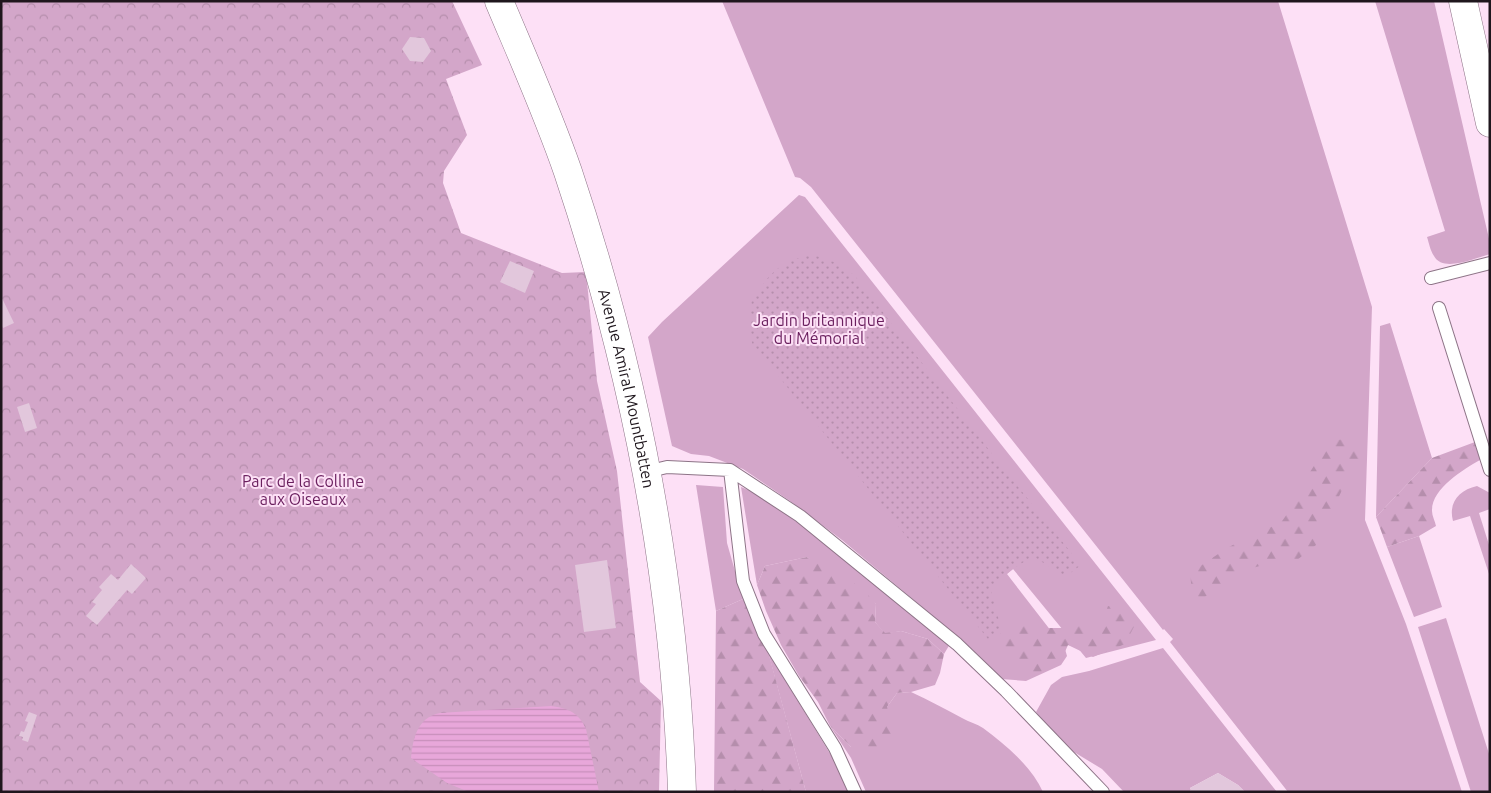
<svg xmlns="http://www.w3.org/2000/svg" width="1491" height="793" viewBox="0 0 1491 793" font-family="Ubuntu,sans-serif">
<style>
.grass{fill:#d3a6c9}
.forest{fill:url(#forest-firs)}
.park{fill:url(#park-crowns)}
.garden{fill:url(#garden-dots)}
.water{fill:url(#water-rules)}
.building{fill:#e2c7dc}
.lines{fill:none;stroke-linecap:round;stroke-linejoin:round}
.service-casing{stroke:#8d7487;stroke-width:14}
.tertiary-casing{stroke:#8d7487;stroke-width:29}
.service{stroke:#fff;stroke-width:12}
.tertiary{stroke:#fff;stroke-width:28}
.labels{text-anchor:middle;stroke-width:4;stroke-linejoin:round;paint-order:stroke}
.park-label{font-size:16px;fill:#6a1f5e;stroke:#fde0f6}
.street-label{font-size:16px;fill:#1f161d;stroke:#fde0f6}
</style>
<defs>
<pattern id="forest-firs" width="22" height="20" patternUnits="userSpaceOnUse" patternTransform="scale(1.25)"><rect width="22" height="20" fill="#d3a6c9"/><path d="M5 1l3.5 6h-7zM16 11l3.5 6h-7z" fill="#b58eac"/></pattern>
<pattern id="park-crowns" width="20" height="18" patternUnits="userSpaceOnUse" patternTransform="scale(1.25)"><rect width="20" height="18" fill="#d3a6c9"/><path d="M2 6a3 3 0 1 1 6 0M12 15a3 3 0 1 1 6 0" fill="none" stroke="#b58eac"/></pattern>
<pattern id="garden-dots" width="8" height="8" patternUnits="userSpaceOnUse" patternTransform="scale(1.25)"><rect width="8" height="8" fill="#d3a6c9"/><path d="M2 2h.1M6 6h.1" fill="none" stroke="#b58eac" stroke-width="1.8" stroke-linecap="round"/></pattern>
<pattern id="water-rules" width="6" height="5" patternUnits="userSpaceOnUse" patternTransform="scale(1.25)"><rect width="6" height="5" fill="#e8a7da"/><path d="M0 2.5h6" fill="none" stroke="#c78fbb"/></pattern>
</defs>
<rect width="100%" height="100%" fill="#fde0f6"/>
<path class="grass" d="M722,1h556l94,306 -7,213 41,104 56,168h-174l-118,-150 3,-3 -9,-10 -1,1 -352,-443 -11,-9 -5,-1z
M1375,1h59l56,242v11c-15,4 -47,19 -56,2 -4,-6 -5,-13 -7,-19l18,-6z
M799,195l6,2 351,443 -70,18 -73,-89 -6,5 58,75 2,7 -6,9 -35,16 -25,-2 -27,-28 -53,-45 -79,-66 -52,-39 -47,-32 -34,-13 -18,-2 -19,-8 -24,-109 14,-15z
M1390,323l42,135 -56,59 4,-191z
M696,485l27,2 4,56 16,56 -27,12z
M1477,486l13,7v16l-11,4 11,35v29l-20,-61 -17,5c-5,-18 6,-31 24,-35z
M741,487l15,6 37,24 157,127 -6,10 -16,-15 -27,-8 -16,3 -10,-12 1,-18 -69,-47 -42,9 -8,19z
M1419,536l23,71 -28,10 -27,-70z
M1446,618l44,139v35h-19l-53,-165z
M1163,648l114,144h-32l-7,-7 -20,-12 -28,15 1,2 -2,2h-65l-22,-23 -33,-20 -13,-11 -20,-26 15,-27 11,-8 27,-6z
M768,652l72,118 8,22h-42z
M911,692c18,8 34,17 51,26 7,4 15,6 21,10 23,17 48,38 60,64h-177l-15,-34 -21,-32 21,21 36,-40 10,-14z"/>
<path class="forest" d="M1349,439l11,11v10l-17,28 -27,57 -19,15 -15,4 -19,1 -14,4 -16,12 -32,18 -9,-7 -2,-19 37,-25 37,-19 16,-5 22,-31 8,-21 11,-17 13,-15z
M1475,442l5,18c-16,9 -49,29 -48,51 0,5 3,10 4,15l-17,10 -32,11 -11,-30 56,-59z
M807,557c27,12 50,24 69,47l-1,18 10,11 16,-2 27,8 16,15 -4,19 -5,12 -24,7 -14,1 -10,14 6,22 -9,20 -12,7 -21,-9 -21,-21 -12,-24 -19,-26 -18,-31 -15,-34 -9,-26 8,-19z
M743,599l25,52 38,141h-92l2,-181z
M1108,606l19,2 10,13 -12,23 -32,13 -25,-12 -9,20 -21,8 -19,-3 -17,-17 -4,-17 13,-12 17,-1 13,5h25l15,-8 12,8 10,-8z"/>
<path class="park" d="M1,1h451l30,64 -36,14 21,56 -23,36 -1,12 18,50 101,40 24,-1 11,109 20,90 23,211 21,19 -2,91h-658z"/>
<path class="garden" d="M813,255c18,5 27,8 42,21l148,192 78,97 -16,12 -32,-21 -20,13 -23,18 11,41 -13,11 -236,-296c-1,-12 -3,-32 0,-43 1,-4 5,-8 7,-10 13,-21 30,-32 54,-35z"/>
<path class="water" d="M551,706c17,2 28,7 35,23l13,63h-130l-22,-9 -36,-25c2,-20 6,-40 29,-45z"/>
<path class="building" d="M410,37l14,1 7,13 -8,11 -13,-1 -8,-12z
M510,261l24,10 -9,22 -25,-11z
M1,296l13,27 -11,5 -2,-4z
M29,403l8,25 -12,4 -8,-25z
M607,560l9,68 -32,4 -9,-67z
M131,564l15,14 -14,16 -5,-4 -30,35 -11,-9 10,-12 -4,-2 10,-12 -3,-3 12,-13 7,6z
M29,712l8,3 -9,27 -6,-2 1,-3 -4,-1 2,-5 3,1 4,-10 -3,-1z
M1218,773l20,12 7,7h-56l2,-2 -1,-2z"/>
<g class="lines">
<g class="service-casing">
<path id="service" d="M1431,278l59,-15
M1439,308l51,162
M730,470l13,111 21,53 71,114 20,44
M646,472l21,-5 63,3 70,46 157,128 49,47 97,101"/>
</g>
<g class="tertiary-casing">
<g id="tertiary">
<path id="s1" d="M499,1c24,57 49,113 69,171 67,200 107,409 114,620"/>
<path d="M1463,1l27,122"/>
</g>
</g>
<use href="#service" class="service"/>
<use href="#tertiary" class="tertiary"/>
</g>
<g class="labels">
<g class="park-label">
<text x="819" y="326">Jardin britannique<tspan x="819" dy="18">du Mémorial</tspan></text>
<text x="303" y="487">Parc de la Colline<tspan x="303" dy="18">aux Oiseaux</tspan></text>
</g>
<g class="street-label">
<text dy="6" stroke="none"><textPath href="#s1" startOffset="409">Avenue Amiral Mountbatten</textPath></text>
</g>
</g>
<rect width="1491" height="793" fill="none" stroke="#1f161d" stroke-width="5"/>
</svg>
